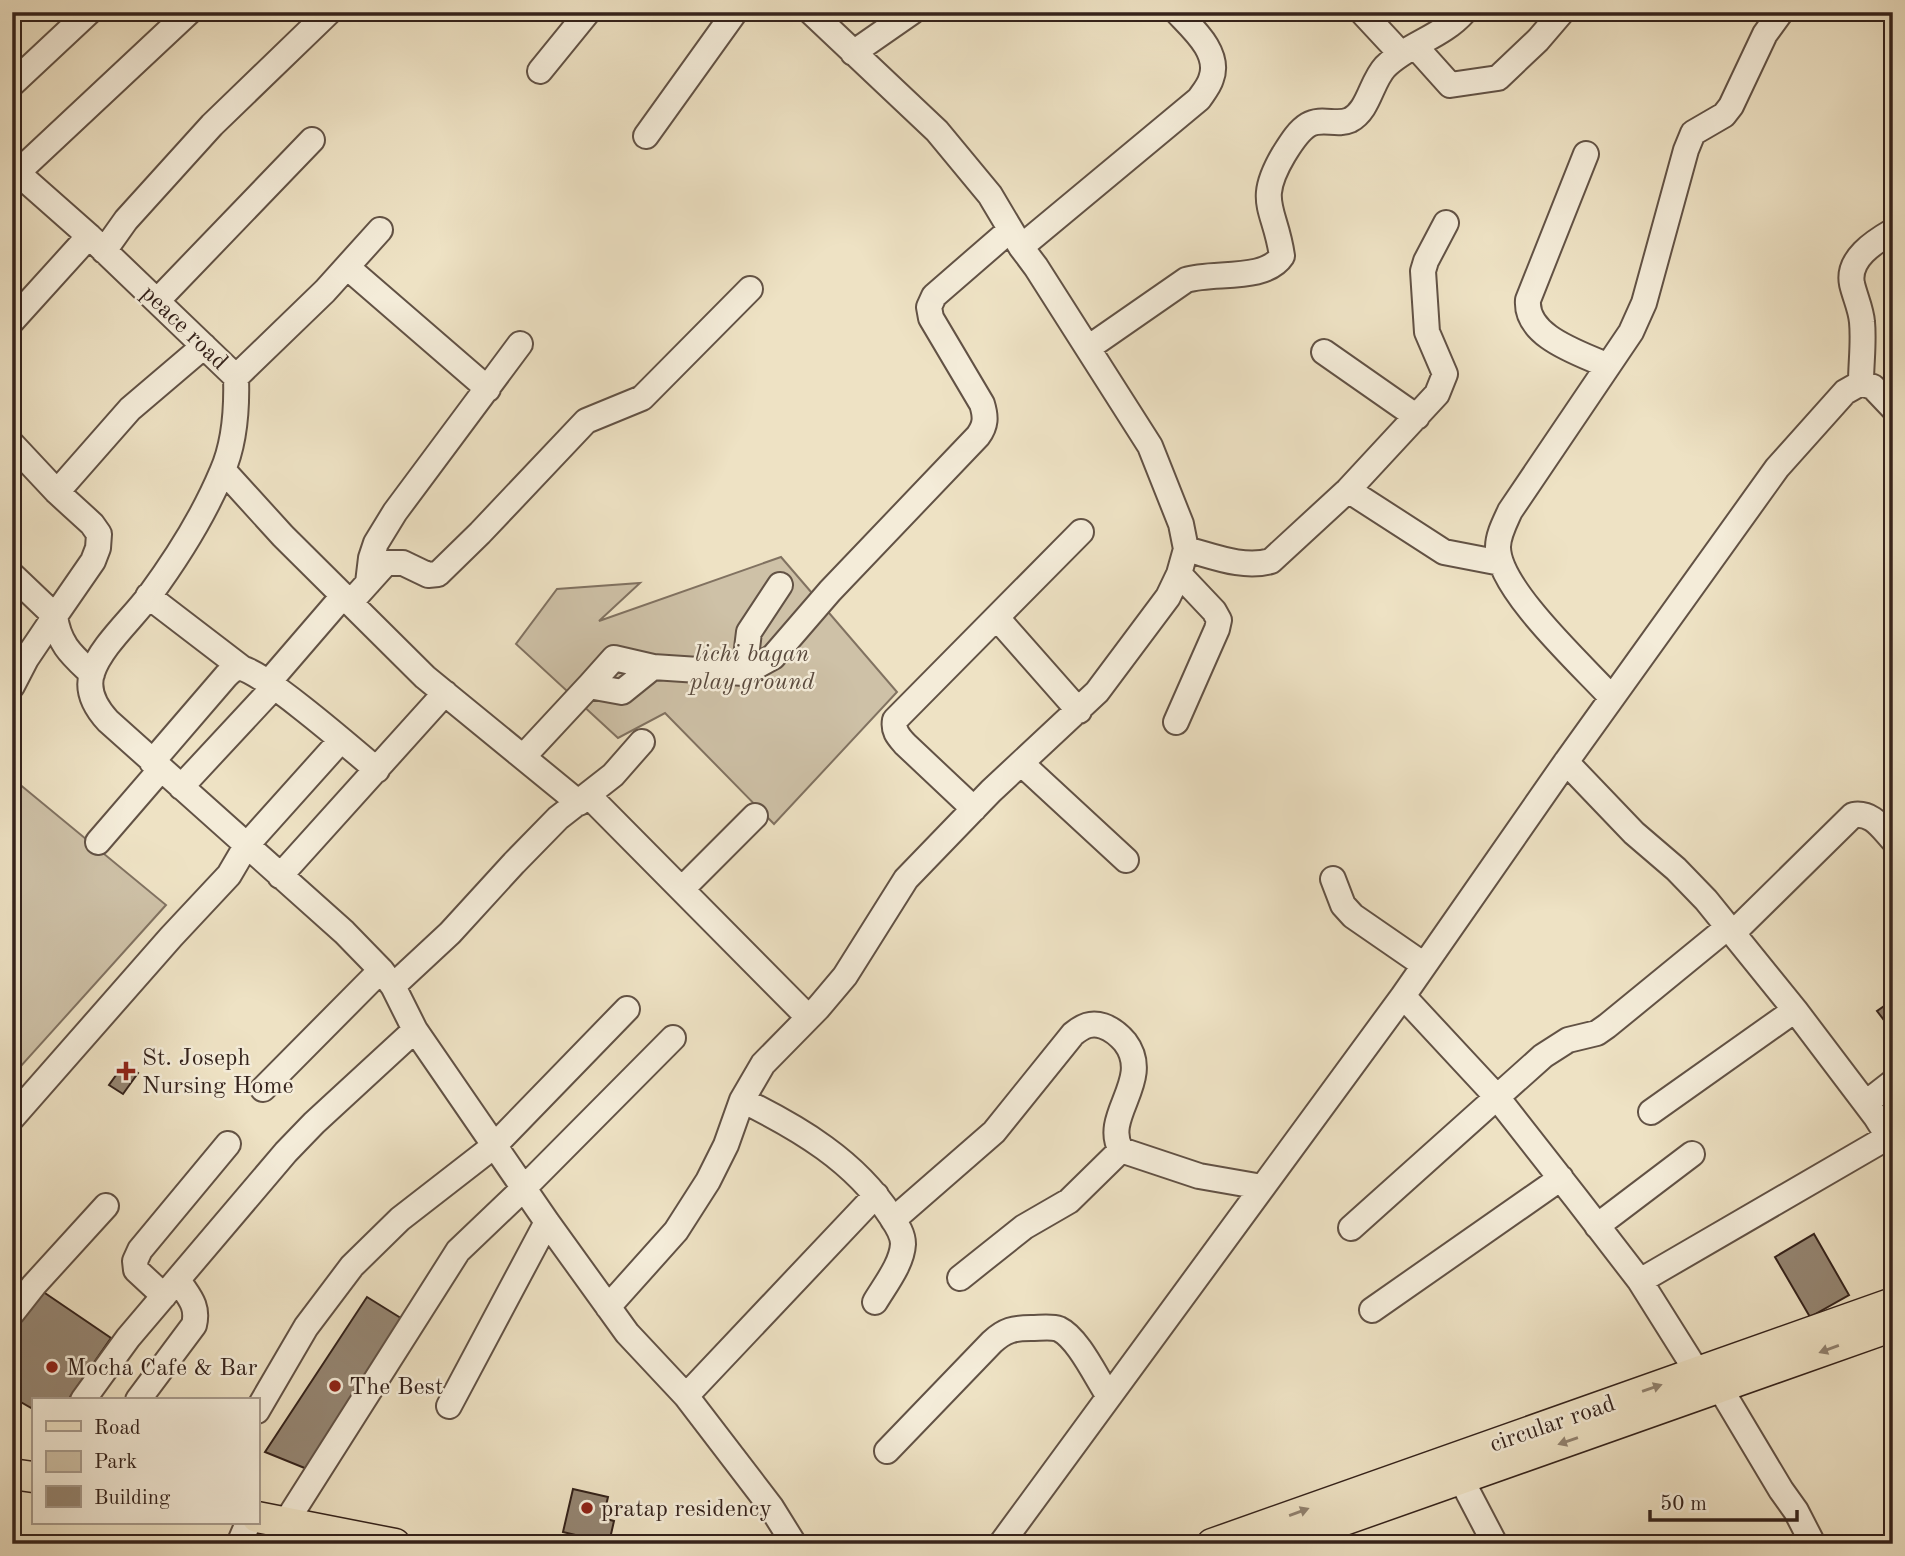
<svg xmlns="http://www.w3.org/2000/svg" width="1905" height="1556" viewBox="0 0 1905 1556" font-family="'Old Standard TT',serif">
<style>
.green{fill:#cec1a7;stroke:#817261;stroke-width:2}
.building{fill:#958673;stroke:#34221b;stroke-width:2}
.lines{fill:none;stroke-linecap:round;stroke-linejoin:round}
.minor-casing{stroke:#625245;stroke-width:28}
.major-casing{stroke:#34221b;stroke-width:33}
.minor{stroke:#f4ecd9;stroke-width:24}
.major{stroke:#eee2c4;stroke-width:30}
.oneway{fill:#918270}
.poi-dot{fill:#8f2418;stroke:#f4ecd9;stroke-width:2.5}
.labels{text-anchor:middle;stroke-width:5;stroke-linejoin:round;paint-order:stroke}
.street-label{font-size:24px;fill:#34221b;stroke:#f4ecd9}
.park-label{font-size:24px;font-style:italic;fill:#5a4a3e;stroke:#f4ecd9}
.poi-label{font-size:24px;fill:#34221b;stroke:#f4ecd9;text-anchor:start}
</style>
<rect width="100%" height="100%" fill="#eee2c4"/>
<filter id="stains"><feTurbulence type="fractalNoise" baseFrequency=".00286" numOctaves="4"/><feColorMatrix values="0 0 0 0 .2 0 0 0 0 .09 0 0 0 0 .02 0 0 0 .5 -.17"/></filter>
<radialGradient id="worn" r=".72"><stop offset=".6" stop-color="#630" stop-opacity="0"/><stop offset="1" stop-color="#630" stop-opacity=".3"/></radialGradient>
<path class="green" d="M781,557l116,135 -123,132 -109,-111 -47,25 -102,-94 41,-55 83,-6 -41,38z
M12,778l154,127 -154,171z"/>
<path class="building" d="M1893,1000v32l-16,-21z
M124,1064l14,9 -15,21 -14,-9z
M1814,1234l35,61 -39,22 -35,-60z
M39,1289l72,49 -43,62h-35v9l-21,-12v-73z
M367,1297l37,23 -97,149 -42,-17z
M573,1489l35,8 -5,21 11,3 -5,22 -46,-11z"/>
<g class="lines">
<g class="minor-casing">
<path id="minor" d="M1362,12l39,42
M1415,46l35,39 48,-7 40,-38 24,-28
M853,53l59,-41
M540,71l48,-59
M12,84l77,-72
M646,136l89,-124
M1586,154l-58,146c-3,37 52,53 80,66
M12,168l77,68 147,141 89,-86 55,-61
M17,173l172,-161
M1021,247l178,-148c4,-6 10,-13 12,-20 10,-26 -18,-50 -34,-67
M104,251l22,-31 86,-95 117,-113
M347,267l141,122
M158,300l154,-160
M12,321l77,-85
M1088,348l98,-68c27,-9 79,2 96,-24 -7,-49 -27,-53 2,-102 7,-11 14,-23 24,-29 13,-8 29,1 42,-5 19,-10 21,-38 35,-53 23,-23 57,-30 79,-55
M1324,352l93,65
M236,377c1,30 -1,66 -14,95 -18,43 -45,86 -73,124 -17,23 -48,50 -57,77 -6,19 4,35 16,48l236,211 37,38 12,16 22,44 132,192 80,111 59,63 85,111 23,37
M1861,383c0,-20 3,-41 1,-61 -1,-13 -7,-25 -10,-38 -5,-25 22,-42 41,-53
M12,444l45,48 35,32 7,10 -1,14 -5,13 -38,55c4,29 17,39 37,58
M223,470l60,66 142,141 154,126
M1348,490l96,62 57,11
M57,492l73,-83 74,-63
M1186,549c27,7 57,20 85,12l77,-71 89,-96 8,-20 -18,-42 -4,-61 3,-10 20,-38
M12,575l43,41 -29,43 -14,27
M368,583l3,-25 5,-15 19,-31 125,-168
M148,596l94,72
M350,603l36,-40h17l25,12 10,-1 42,-41 106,-112 56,-23 108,-109
M997,618l82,93
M744,673l5,-41 31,-47
M268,683l75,-87
M589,686l25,-28 39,9
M1612,698c-29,-32 -114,-109 -114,-151 0,-12 7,-25 12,-36l121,-179 13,-29 42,-153 7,-17 31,-18 7,-9 34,-72 16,-22
M1176,722l41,-93 2,-9 -5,-9 -35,-37
M523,757l66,-71 33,6 31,-25 91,6 29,-16 57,-66 148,-155c8,-11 8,-19 4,-32l-51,-86 -2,-11 5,-11 76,-66
M152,762l74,-86c4,-4 8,-8 14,-8 19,0 117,85 137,102
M1566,762l68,71 42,36 30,31 89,110 81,107 17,27
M1021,763l105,97
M181,787l93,-100
M589,796l219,221
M974,809l-69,-65c-7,-8 -12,-13 -10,-24l186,-188
M98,842l63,-73
M280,876l165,-183
M1333,879l10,26 10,11 71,49
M682,889l73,-73
M1733,933l120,-118c19,-3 28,12 40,25
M393,986l57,-53 64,-70 44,-45 55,-43 29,-33
M263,1089l118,-119
M742,1100c57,28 113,61 148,115 6,9 13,18 13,29 -1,20 -18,41 -28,58
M1866,1103l27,-21
M1651,1112l144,-102
M12,1118l159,-181 58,-62 17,-29 95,-106
M893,1220l101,-88 79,-98c10,-8 18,-12 30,-8 9,3 16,9 22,16 29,38 -24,74 -4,108l78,26 63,11
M1597,1226l95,-72
M1351,1228l192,-172 25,-16 29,-7 10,-7 121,-99
M960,1278l64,-51 45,-26 52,-51
M1640,1281l248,-144
M164,1296l-28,-26 -1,-9 5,-11 88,-106
M608,1307l68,-76 32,-50 18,-36 16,-45 21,-36 55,-56 27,-32 61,-97 85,-88 106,-99 71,-95 11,-23 7,-25 -5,-25 -31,-78 -114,-179 -15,-20 -31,-52 -53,-64 -126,-119
M1372,1310l189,-132
M12,1313l22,-28 72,-79
M1706,1386l-66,-105 -64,-83 -80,-102 -93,-100 163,-234 211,-294 68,-76 16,-9 12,4 20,21
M1720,1388l61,102 15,21 17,33
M686,1396l190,-201
M83,1400l45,-62 158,-186 28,-29 101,-93
M138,1400l56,-75c5,-20 -6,-29 -16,-45
M449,1406l98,-184
M257,1411l49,-84 46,-61 48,-47 94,-73 133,-137
M887,1451l105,-109c13,-12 22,-14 39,-14 9,0 20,-2 28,1 19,9 37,48 49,66
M1461,1479l34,65
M286,1522l172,-271 65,-62 150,-151
M239,1544l9,-21
M1001,1544l402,-548"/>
</g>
<g class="major-casing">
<path id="major" d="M12,1474l21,3
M257,1517l138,27
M1212,1544l681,-241
M1276,1544l617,-218"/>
</g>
<use href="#minor" class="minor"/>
<use href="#major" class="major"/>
</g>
<defs><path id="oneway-solid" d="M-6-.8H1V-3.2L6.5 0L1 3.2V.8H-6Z" transform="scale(1.75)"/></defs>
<g class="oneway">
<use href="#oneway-solid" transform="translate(1829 1349) rotate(160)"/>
<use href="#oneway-solid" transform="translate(1652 1388) rotate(-19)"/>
<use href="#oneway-solid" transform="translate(1568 1441) rotate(161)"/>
<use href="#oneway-solid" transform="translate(1299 1512) rotate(-20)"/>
</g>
<g class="poi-dot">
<path d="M122.5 1060.5h7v7h7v7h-7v7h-7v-7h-7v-7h7z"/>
<circle cx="52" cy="1367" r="7"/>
<circle cx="335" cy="1386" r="7"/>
<circle cx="587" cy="1508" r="7"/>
</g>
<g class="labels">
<g class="street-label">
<text transform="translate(185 327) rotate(44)" y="8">peace road</text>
<text transform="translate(1552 1423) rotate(-19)" y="8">circular road</text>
</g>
<g class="park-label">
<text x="752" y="661">lichi bagan<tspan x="752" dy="28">play ground</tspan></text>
</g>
<g class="poi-label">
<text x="142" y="1065">St. Joseph<tspan x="142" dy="28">Nursing Home</tspan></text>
<text x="66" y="1375">Mocha Cafe &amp; Bar</text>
<text x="349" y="1394">The Best</text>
<text x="601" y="1516">pratap residency</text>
</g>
</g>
<rect width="1905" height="1556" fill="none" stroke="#eee2c4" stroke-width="42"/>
<rect x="14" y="14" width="1877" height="1528" fill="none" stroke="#34221b" stroke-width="3.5"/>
<rect x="21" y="21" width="1863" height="1514" fill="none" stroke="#34221b" stroke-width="2"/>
<rect x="32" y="1398" width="228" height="126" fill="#f4ecd9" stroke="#a79b8d" stroke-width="2"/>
<rect x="46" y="1421" width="35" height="10" fill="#eee2c4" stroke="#a79b8d" stroke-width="2"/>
<text x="94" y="1434" font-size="21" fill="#34221b">Road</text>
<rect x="46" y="1451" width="35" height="21" fill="#cec1a7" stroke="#a79b8d" stroke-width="2"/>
<text x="94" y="1468" font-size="21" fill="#34221b">Park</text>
<rect x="46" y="1486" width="35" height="21" fill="#958673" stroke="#a79b8d" stroke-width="2"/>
<text x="94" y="1504" font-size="21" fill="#34221b">Building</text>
<path d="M1650 1510v10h147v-10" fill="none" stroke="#34221b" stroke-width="3.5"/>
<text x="1660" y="1510" font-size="21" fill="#34221b" stroke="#f4ecd9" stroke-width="5" paint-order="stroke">50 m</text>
<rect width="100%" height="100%" filter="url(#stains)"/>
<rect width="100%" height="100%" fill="url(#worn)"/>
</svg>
